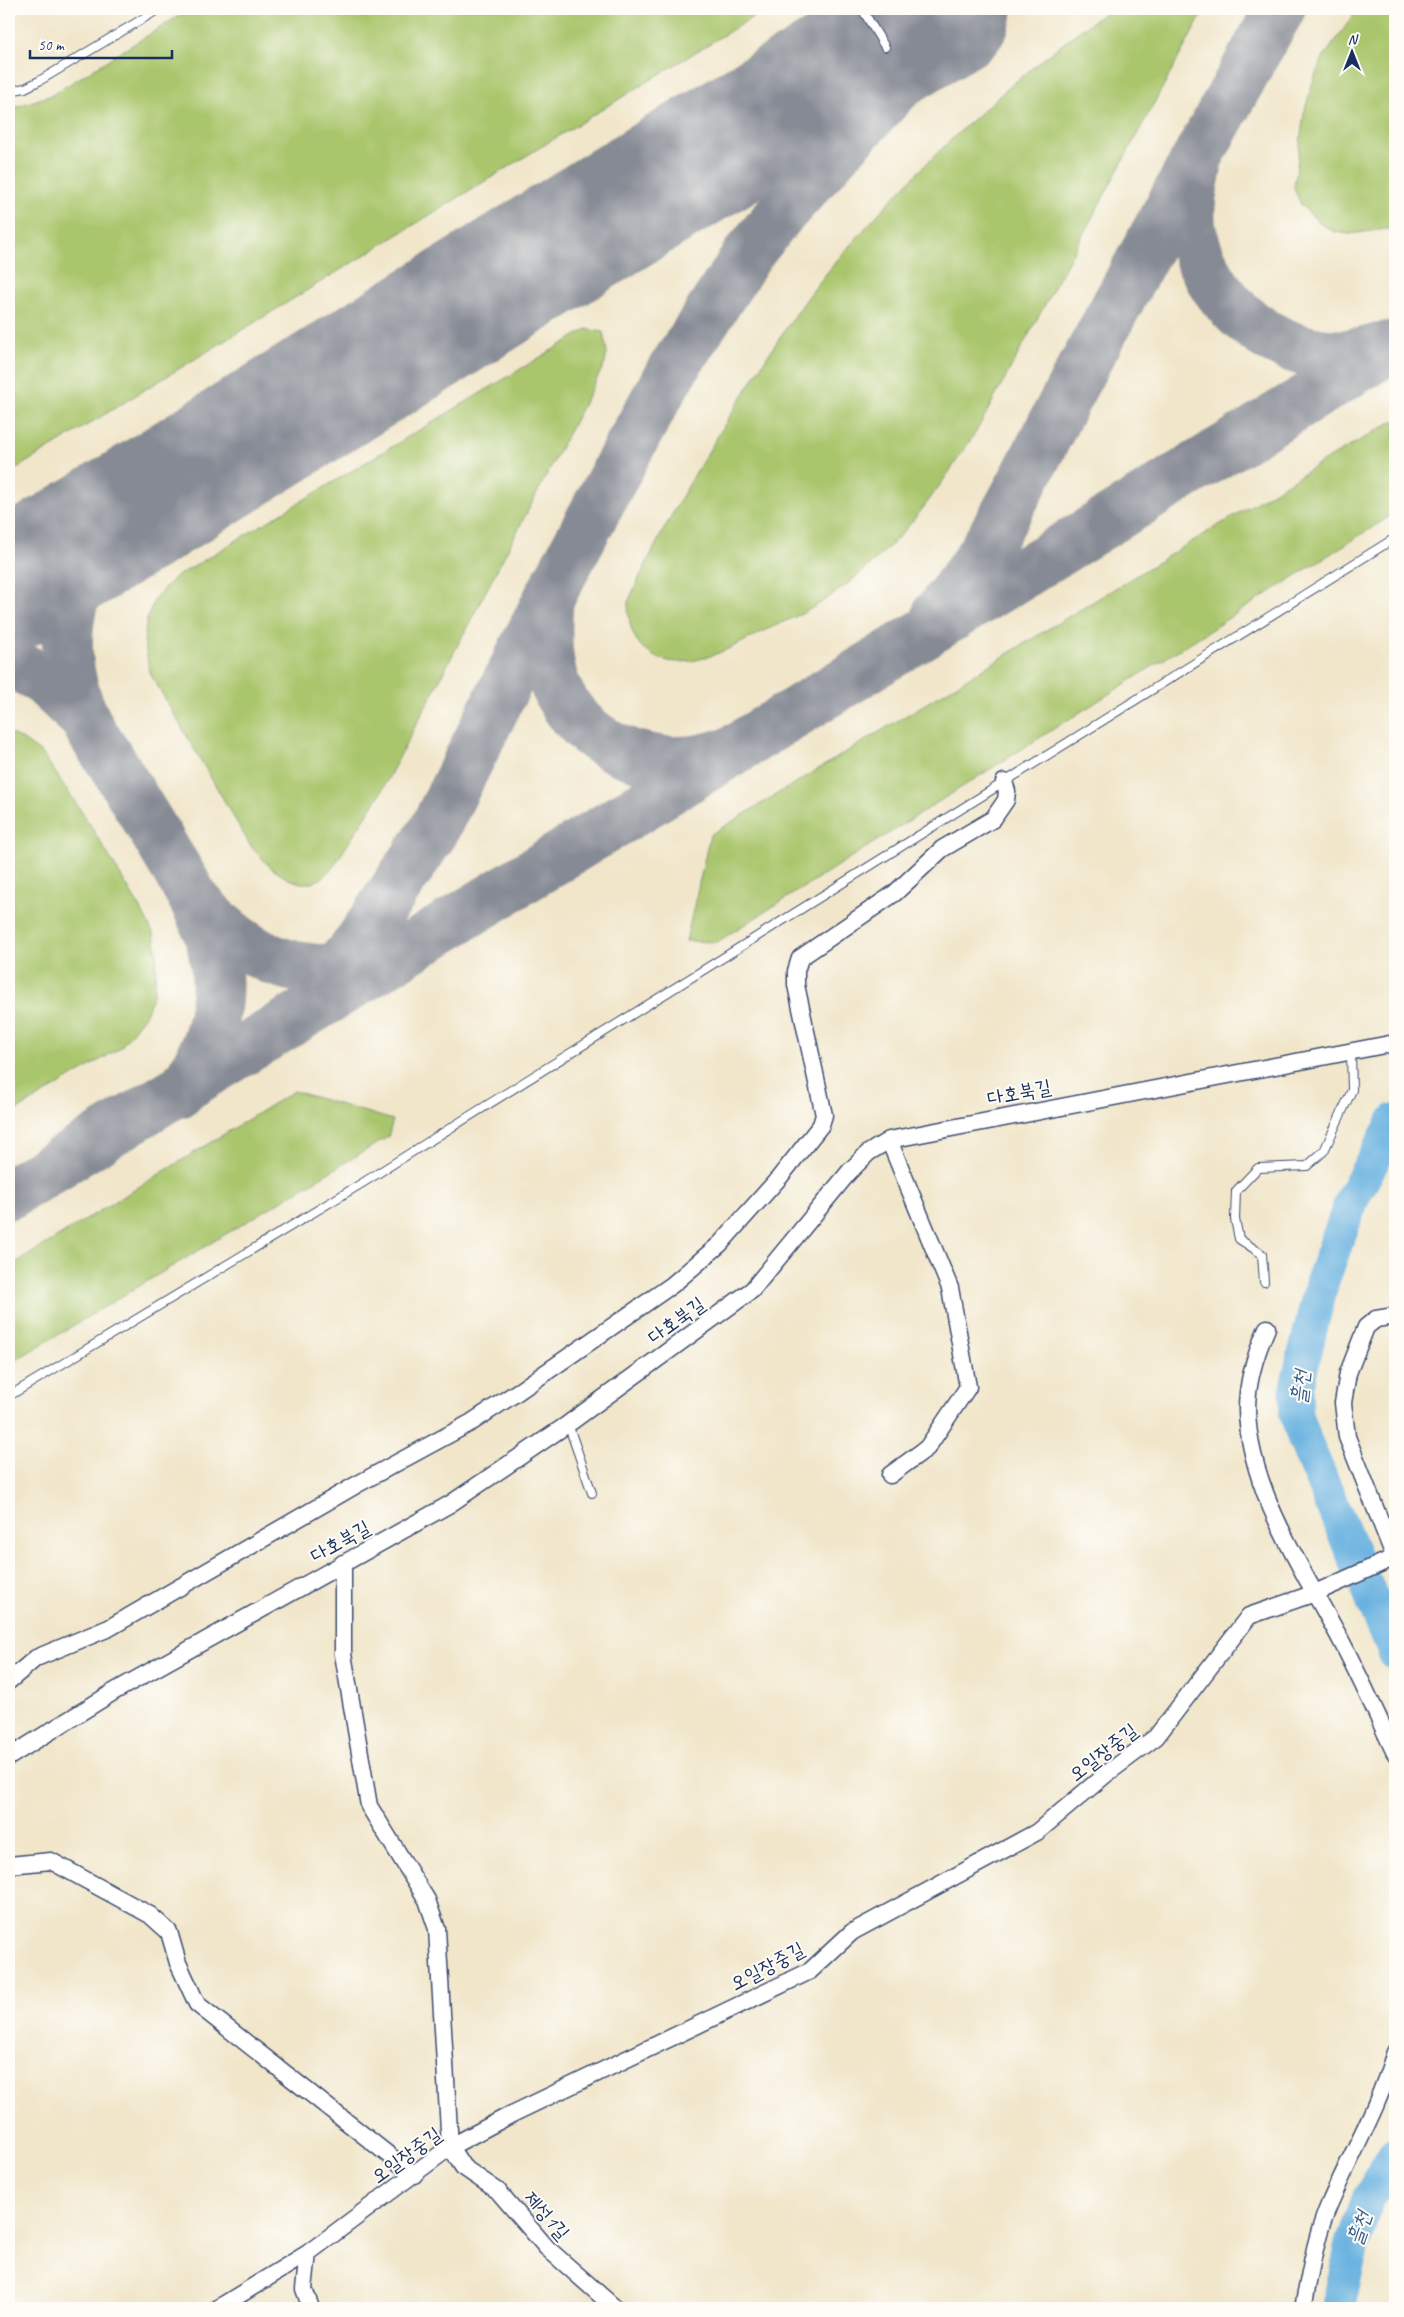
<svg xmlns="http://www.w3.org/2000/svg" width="1404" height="2317" viewBox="0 0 1404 2317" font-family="Caveat,'Poor Story',sans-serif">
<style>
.green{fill:#aac66d;stroke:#627a66}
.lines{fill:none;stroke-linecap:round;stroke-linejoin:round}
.river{stroke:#68b1e0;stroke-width:34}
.taxiway{stroke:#868a94;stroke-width:51}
.runway{stroke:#868a94;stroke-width:129}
.service-casing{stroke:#3b4a6e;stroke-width:10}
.minor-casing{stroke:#3b4a6e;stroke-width:19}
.service{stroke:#fff;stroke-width:8}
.minor{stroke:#fff;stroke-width:16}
.labels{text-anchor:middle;stroke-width:4;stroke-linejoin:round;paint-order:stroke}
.street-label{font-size:20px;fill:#1b2f5e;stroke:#fdfcf7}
.water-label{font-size:21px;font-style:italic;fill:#365c8c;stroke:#fdfcf7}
</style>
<rect width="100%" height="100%" fill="#fdfcf7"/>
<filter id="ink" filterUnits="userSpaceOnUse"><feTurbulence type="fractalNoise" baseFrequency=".02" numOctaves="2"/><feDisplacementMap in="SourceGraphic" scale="10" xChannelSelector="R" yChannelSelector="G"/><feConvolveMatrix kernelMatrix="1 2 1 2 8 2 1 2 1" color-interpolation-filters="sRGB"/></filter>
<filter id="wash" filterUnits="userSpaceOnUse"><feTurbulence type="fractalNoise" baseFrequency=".0096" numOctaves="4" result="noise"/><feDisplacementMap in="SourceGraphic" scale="20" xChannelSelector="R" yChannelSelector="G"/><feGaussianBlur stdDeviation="1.12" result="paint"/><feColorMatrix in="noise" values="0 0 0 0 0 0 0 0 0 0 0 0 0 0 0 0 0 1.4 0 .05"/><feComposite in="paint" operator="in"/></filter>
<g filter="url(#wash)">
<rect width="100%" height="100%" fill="#f1e6ca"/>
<path class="green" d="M190,9h576l-757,464v-364l43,-14z
M1110,9h95l-229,423c-27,40 -53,81 -87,115 -21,21 -45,41 -70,57 -17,11 -37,18 -55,27 -34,17 -84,48 -119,19 -14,-12 -17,-31 -17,-48 26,-58 58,-114 91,-168 37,-60 74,-122 120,-176 80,-93 171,-179 271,-249z
M1358,9h37v219l-46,6 -14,-2 -13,-7 -21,-20 -7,-17 10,-75 10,-35 9,-20z
M587,329l16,3 4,20 -2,11 -226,433 -46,71 -11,11 -10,5h-11l-13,-4 -17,-11 -21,-23 -100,-172 -6,-33 3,-21 8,-21 19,-20z
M1395,420v93l-678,429 -31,-1 24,-106 614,-374z
M9,733l13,6 21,15 46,69 53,88 12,24 3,19 -3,39 -8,21 -26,34 -111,67z
M294,1091l99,29 -5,17 -379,227v-97z"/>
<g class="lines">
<path class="river" d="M1395,1120l-42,77 -31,85 -25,103 -1,28 9,28 90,212
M1338,2308l15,-66 16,-44 26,-43"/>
<path class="taxiway" d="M1196,170c-5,21 -9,43 -4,64 21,84 107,143 192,113
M133,512c-12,11 -24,22 -34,35 -37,49 -41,118 -14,172 7,16 18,31 28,45 18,30 37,60 55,91 33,53 60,100 45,166 -6,26 -16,49 -33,71
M548,603c-2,31 -3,65 12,93 32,57 99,77 159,59
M938,612c56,-64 93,-148 133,-223 69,-127 138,-255 209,-380
M9,662l31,15 45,42
M197,902c48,54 92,75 164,66
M320,986l36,-39 77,-115 115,-232 79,-149 44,-79 77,-118 29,-36 64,-71 67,-71 77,-67
M9,1194l1386,-849"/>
<path class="runway" d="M9,587l124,-75 480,-300 335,-203"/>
</g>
</g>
<g filter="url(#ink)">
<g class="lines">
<g class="service-casing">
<path id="service" d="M862,9l23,38
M9,91l16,-3 14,-7 120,-72
M1264,1282l-2,-28 -23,-15 -4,-20 1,-28 22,-23 49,-2 17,-15 28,-61 -1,-38
M9,1396l355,-214 1031,-644
M568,1424l24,69"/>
</g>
<g class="minor-casing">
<path id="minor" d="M889,1140l61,148 18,99 -41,61 -37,27
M1395,1316l-19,3 -10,8 -18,46 -5,30 4,34 48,121
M1267,1328c-11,25 -20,54 -20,81 1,77 54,158 90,224 21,39 39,80 58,120
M343,1563v91l26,152 58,94 10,29 13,218 13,20 35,24 49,57 68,60
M9,1681l27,-23 73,-30 247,-143 116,-63 47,-31 153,-106 48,-41 59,-66 42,-53 3,-10 -2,-9 -26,-121v-14l4,-13 95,-65 47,-44 51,-30 13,-19 1,-9 -3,-9
M9,1757l106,-66 335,-187 118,-80 184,-134 97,-118 19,-19 21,-13 506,-97
M9,1865l42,-4 99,54 19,17 9,31 19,41 217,171
M308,2253l-4,36 7,19
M218,2308l90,-55 142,-106 62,-33 298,-143 42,-39 185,-100 68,-57 51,-38 93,-121 66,-23 80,-36
M1303,2308c7,-34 12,-71 26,-103 23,-53 49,-96 66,-153"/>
</g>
<use href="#service" class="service"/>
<use href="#minor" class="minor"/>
</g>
</g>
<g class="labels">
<g class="street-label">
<text transform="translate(1019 1092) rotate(-11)" y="7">다호북길</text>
<text transform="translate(676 1320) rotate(-36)" y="7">다호북길</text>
<text transform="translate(340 1541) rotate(-29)" y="7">다호북길</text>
<text transform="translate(1103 1752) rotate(-38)" y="7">오일장중길</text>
<text transform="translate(767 1966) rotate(-28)" y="7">오일장중길</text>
<text transform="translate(406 2155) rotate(-36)" y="7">오일장중길</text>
<text transform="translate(547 2215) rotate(49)" y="7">제성1길</text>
</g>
<g class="water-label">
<text transform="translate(1300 1387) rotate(-83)" y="7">흘천</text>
<text transform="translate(1359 2228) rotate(-71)" y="7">흘천</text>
</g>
</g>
<rect width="1404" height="2317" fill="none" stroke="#fdfcf7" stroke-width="30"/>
<g transform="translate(1352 52)" stroke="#fdfcf7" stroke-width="4" paint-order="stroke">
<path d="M0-4L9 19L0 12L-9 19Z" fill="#1b2f5e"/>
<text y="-8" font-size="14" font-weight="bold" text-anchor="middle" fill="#1b2f5e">N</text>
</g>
<path d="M30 50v8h142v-8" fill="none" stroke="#1b2f5e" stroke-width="2.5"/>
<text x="38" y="50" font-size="15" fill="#1b2f5e" stroke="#fdfcf7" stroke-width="4" paint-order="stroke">50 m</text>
</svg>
